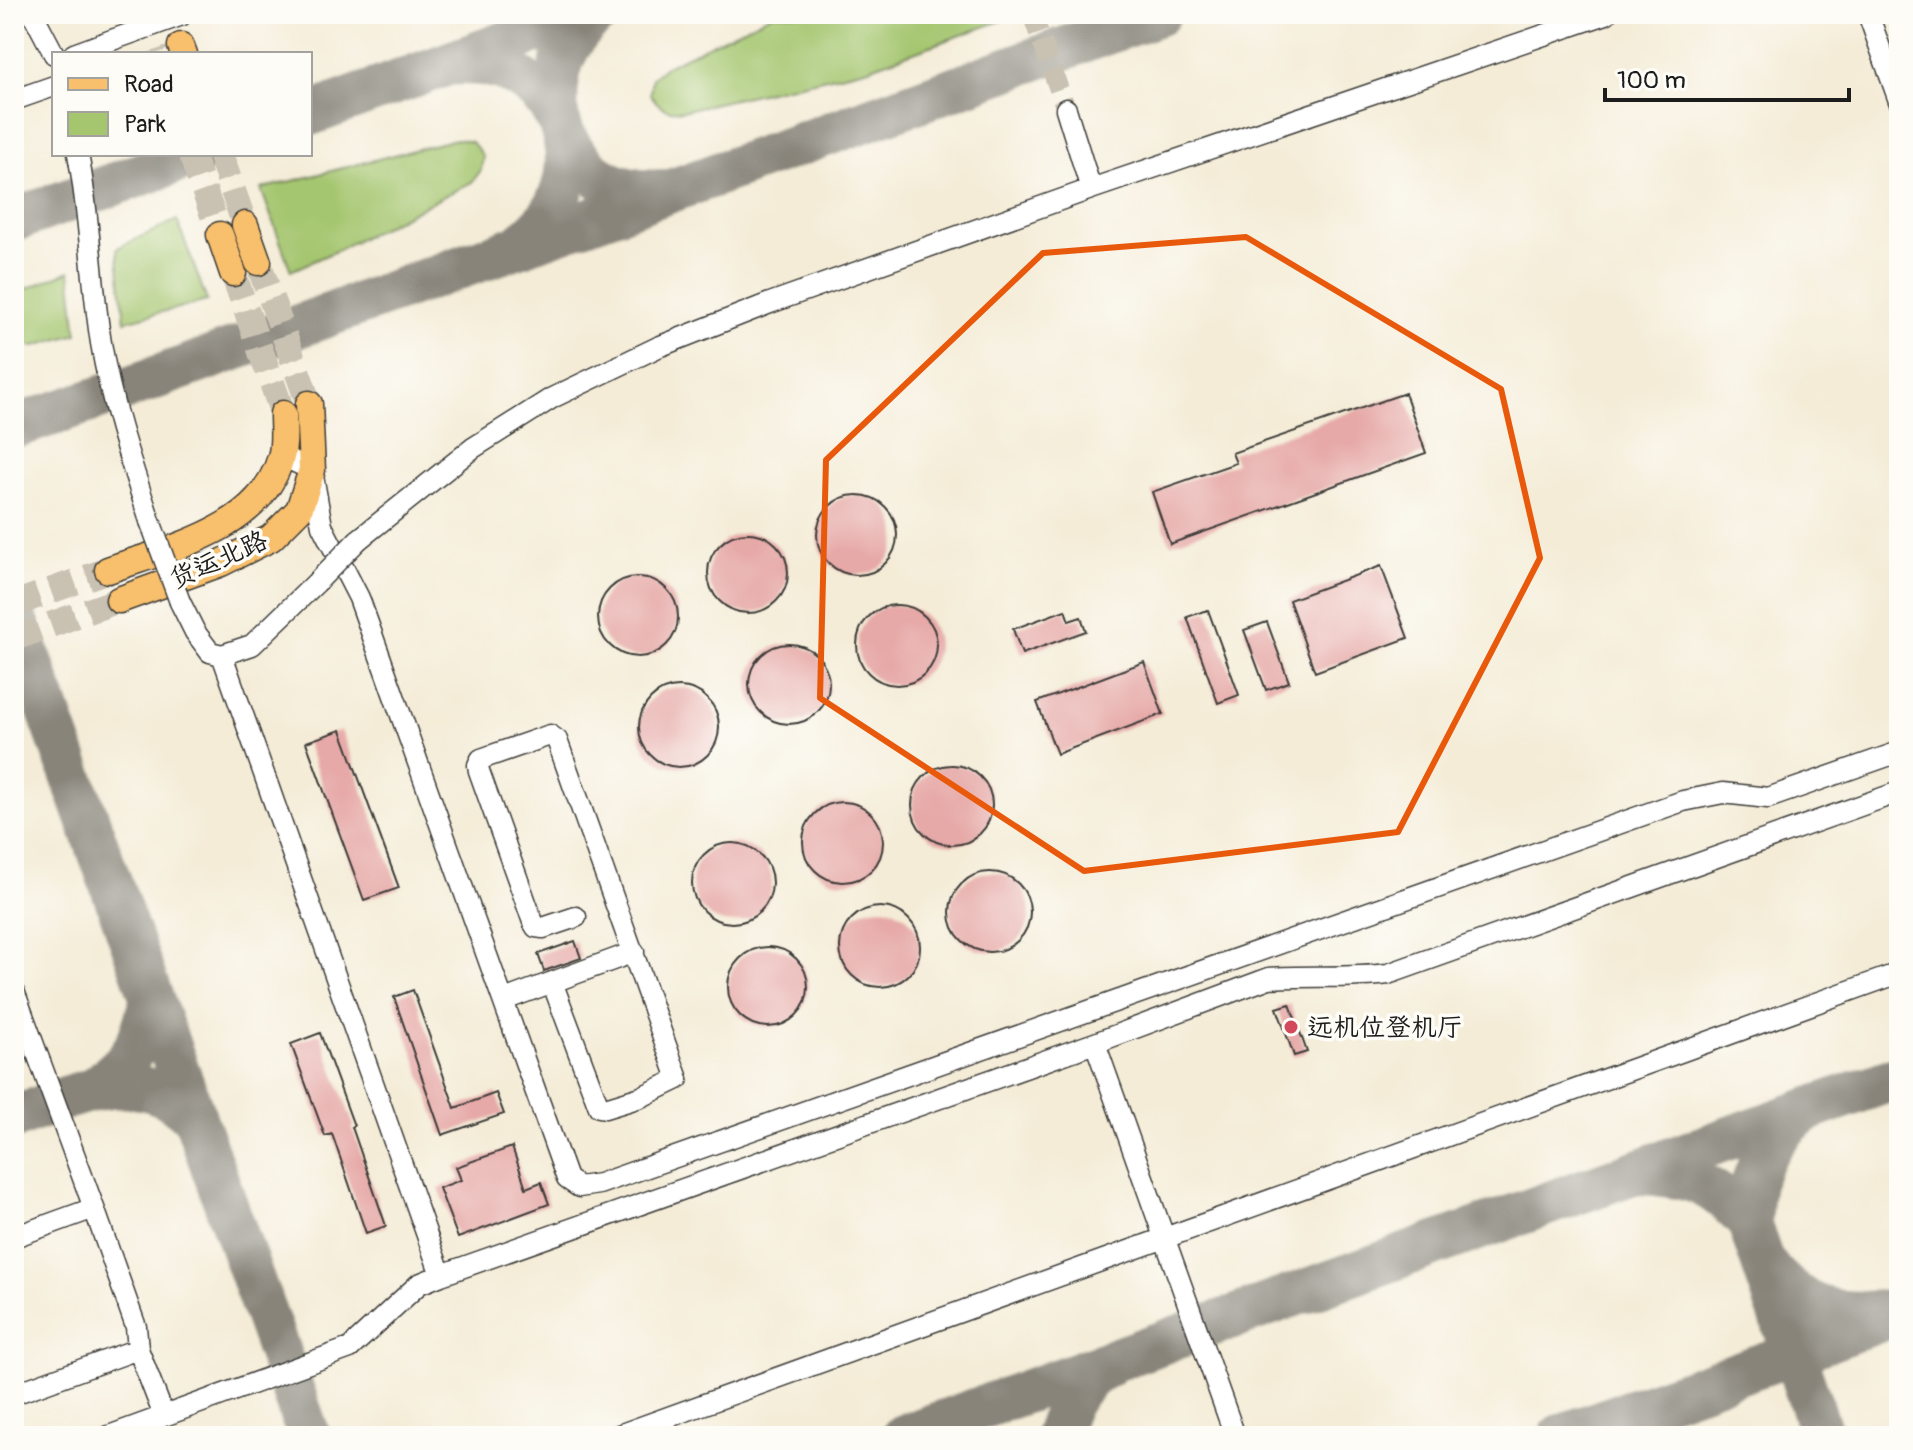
<svg xmlns="http://www.w3.org/2000/svg" width="1913" height="1450" viewBox="0 0 1913 1450" font-family="Pangolin,'LXGW WenKai TC',sans-serif">
<style>
.green{fill:#a5c66f;stroke:#607146;stroke-width:2}
.lines{fill:none;stroke-linecap:round;stroke-linejoin:round}
.taxiway{stroke:#88847a;stroke-width:44}
.building{fill:#e6a9a7}
.minor-tunnel{stroke:#c9c2b2;stroke-width:20;stroke-dasharray:20 10;stroke-linecap:butt}
.major-tunnel{stroke:#c9c2b2;stroke-width:26;stroke-dasharray:26 13;stroke-linecap:butt}
.minor-casing{stroke:#3c3b38;stroke-width:23}
.major-casing{stroke:#3c3b38;stroke-width:29}
.minor{stroke:#fff;stroke-width:20}
.major{stroke:#f8bf6c;stroke-width:26}
.minor-bridge-casing{stroke:#3c3b38;stroke-width:23;stroke-linecap:butt}
.minor-bridge{stroke:#fff;stroke-width:20}
.marked{fill:none;stroke:#e8590c;stroke-width:6;stroke-linejoin:round}
.poi-dot{fill:#d1495b;stroke:#fdfcf7;stroke-width:3}
.labels{text-anchor:middle;stroke-width:7;stroke-linejoin:round;paint-order:stroke}
.street-label{font-size:26px;fill:#1c1c1c;stroke:#fdfcf7}
.poi-label{font-size:26px;fill:#1c1c1c;stroke:#fdfcf7;text-anchor:start}
</style>
<rect width="100%" height="100%" fill="#fdfcf7"/>
<filter id="ink" filterUnits="userSpaceOnUse"><feTurbulence type="fractalNoise" baseFrequency=".0125" numOctaves="2"/><feDisplacementMap in="SourceGraphic" scale="16" xChannelSelector="R" yChannelSelector="G"/><feConvolveMatrix kernelMatrix="1 2 1 2 8 2 1 2 1" color-interpolation-filters="sRGB"/></filter>
<filter id="wash" filterUnits="userSpaceOnUse"><feTurbulence type="fractalNoise" baseFrequency=".006" numOctaves="4" result="noise"/><feDisplacementMap in="SourceGraphic" scale="32" xChannelSelector="R" yChannelSelector="G"/><feGaussianBlur stdDeviation="1.8" result="paint"/><feColorMatrix in="noise" values="0 0 0 0 0 0 0 0 0 0 0 0 0 0 0 0 0 1.4 0 .05"/><feComposite in="paint" operator="in"/></filter>
<g filter="url(#wash)">
<rect width="100%" height="100%" fill="#f4ecd7"/>
<path class="green" d="M773,14h247l-154,55 -180,41c-18,2 -26,-1 -36,-16l2,-16 16,-13z
M456,139l16,3 11,14 -2,14 -9,12 -134,68 -47,21 -30,-82z
M177,220l30,81 -82,20 -8,-73z
M70,271l7,63 -42,12h-21v-52z"/>
<g class="lines">
<path class="taxiway" d="M452,63c18,0 37,0 55,8 72,33 81,124 16,171
M310,114l275,-100
M557,114c-4,-42 8,-75 41,-100
M564,137c24,40 52,58 100,54
M14,220l184,-66
M14,427l97,-33 1048,-380
M14,614l295,822
M93,1089c43,-31 45,-42 59,-91
M14,1118c47,-18 100,-46 150,-23 11,5 21,15 31,22
M1638,1173c54,2 74,10 111,50l73,213
M1749,1223c2,-13 1,-28 4,-40 7,-27 26,-53 49,-69
M1766,1266c38,43 62,50 119,46
M903,1436l996,-359
M1056,1436c9,-29 22,-55 50,-70
M1560,1436l235,-83 104,-40"/>
</g>
<g id="blocks">
<path class="building" d="M1405,393l21,60 -256,91 -18,-52 84,-29 -4,-10z
M817 535a40 40 0 1 1 80 0a40 40 0 1 1-80 0Z
M708 573a40 40 0 1 1 80 0a40 40 0 1 1-80 0Z
M1381,566l27,72 -93,34 -26,-72z
M598 617a40 40 0 1 1 80 0a40 40 0 1 1-80 0Z
M857 645a40 40 0 1 1 80 0a40 40 0 1 1-80 0Z
M1065,610l4,11 12,-4 5,14 -64,23 -9,-25z
M1208,610l31,85 -21,8 -31,-86z
M1267,622l22,60 -23,8 -22,-60z
M749 684a40 40 0 1 1 80 0a40 40 0 1 1-80 0Z
M1144,662l19,52 -106,40 -20,-52z
M639 727a40 40 0 1 1 80 0a40 40 0 1 1-80 0Z
M341,730l58,158 -35,12 -58,-158z
M912 805a40 40 0 1 1 80 0a40 40 0 1 1-80 0Z
M803 842a40 40 0 1 1 80 0a40 40 0 1 1-80 0Z
M692 883a40 40 0 1 1 80 0a40 40 0 1 1-80 0Z
M950 912a40 40 0 1 1 80 0a40 40 0 1 1-80 0Z
M840 947a40 40 0 1 1 80 0a40 40 0 1 1-80 0Z
M575,941l6,17 -37,13 -6,-17z
M728 987a40 40 0 1 1 80 0a40 40 0 1 1-80 0Z
M413,990l42,118 41,-15 8,21 -62,21 -48,-138z
M1290,1004l17,48 -13,4 -17,-48z
M320,1033l34,93 -2,1 34,99 -20,7 -34,-99 -7,2 -34,-92z
M512,1147l14,41 15,-6 8,22 -91,34 -19,-50 22,-8 -5,-13z"/>
</g>
</g>
<g filter="url(#ink)">
<use href="#blocks" fill-opacity="0" stroke="#3c3b38" stroke-width="2"/>
<g class="lines">
<path class="minor-tunnel" d="M1032,14l34,95"/>
<path class="major-tunnel" d="M141,14l14,40
M191,154l29,81
M220,154l25,71
M258,262l51,142
M233,273l50,141
M14,604l94,-34
M14,638l105,-38"/>
<g class="minor-casing">
<path id="minor" d="M33,14l21,40
M1868,14l31,87
M74,54l38,-14
M14,100l40,-14
M1066,109l25,80
M78,154c12,63 13,126 23,189 10,61 30,120 49,178
M282,456l30,14 10,56 37,72 208,581 12,8 20,-3 1084,-383 40,-8 45,5 131,-46
M358,540l115,-92 79,-50 106,-51 112,-44 321,-114 515,-175
M180,602l15,30 15,20 12,3 30,-10 64,-62
M222,655l219,620
M552,982l47,125 6,1 36,-11 37,-18 -121,-339 -7,-5 -69,24 -3,6 1,6 54,151 3,5 7,1 33,-11
M14,991l80,217 42,119 2,22 26,67
M504,1000l130,-48
M1095,1043l140,393
M14,1237l80,-29
M14,1394l124,-45
M109,1436l241,-88 69,-64 22,-9 654,-232 174,-65c40,-3 79,1 119,-4l511,-182
M616,1436l1283,-463"/>
</g>
<g class="major-casing">
<path id="major" d="M181,46l3,8
M245,225l13,37
M220,235l13,38
M108,570c62,-22 153,-40 173,-113 4,-13 2,-29 2,-43
M119,600l102,-37 50,-25 28,-28 13,-40 -3,-66"/>
</g>
<use href="#minor" class="minor"/>
<use href="#major" class="major"/>
<g class="minor-bridge-casing">
<path id="minor-bridge" d="M112,40l73,-26
M150,521l30,81
M316,583l42,-43"/>
</g>
<use href="#minor-bridge" class="minor-bridge"/>
</g>
</g>
<path class="marked" d="M1246,237l255,152 39,169 -142,274 -314,39 -264,-173 6,-238 217,-207z"/>
<circle class="poi-dot" cx="1291" cy="1027" r="8"/>
<g class="labels">
<g class="street-label">
<text transform="translate(218 559) rotate(-24)" y="9">货运北路</text>
</g>
<g class="poi-label">
<text x="1307" y="1036">远机位登机厅</text>
</g>
</g>
<rect width="1913" height="1450" fill="none" stroke="#fdfcf7" stroke-width="48"/>
<rect x="52" y="52" width="260" height="104" fill="#fdfcf7" stroke="#a3a29f" stroke-width="2"/>
<rect x="68" y="78" width="40" height="12" fill="#f8bf6c" stroke="#a3a29f" stroke-width="2"/>
<text x="124" y="92" font-size="24" fill="#1c1c1c">Road</text>
<rect x="68" y="112" width="40" height="24" fill="#a5c66f" stroke="#a3a29f" stroke-width="2"/>
<text x="124" y="132" font-size="24" fill="#1c1c1c">Park</text>
<path d="M1605 88v12h244v-12" fill="none" stroke="#1c1c1c" stroke-width="4"/>
<text x="1617" y="88" font-size="24" fill="#1c1c1c" stroke="#fdfcf7" stroke-width="6" paint-order="stroke">100 m</text>
</svg>
